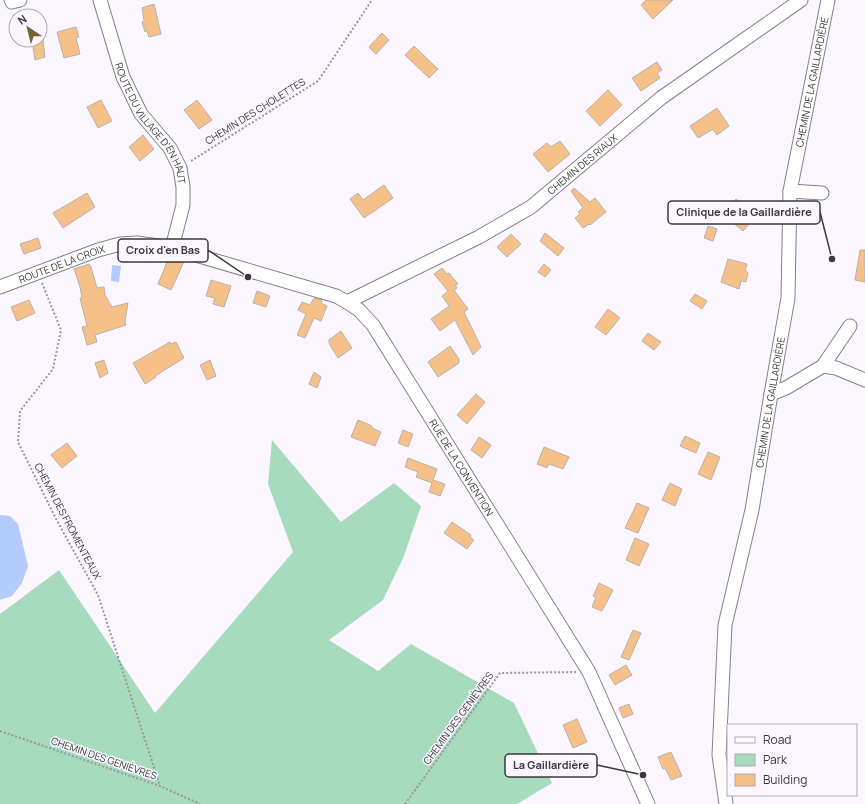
<svg xmlns="http://www.w3.org/2000/svg" width="865" height="804" viewBox="0 0 865 804" font-family="Manrope,sans-serif">
<style>
.green{fill:#a6dbbd}
.water{fill:#b3cbfd}
.building{fill:#f6c089;stroke:#b9b2ab}
.lines{fill:none;stroke-linecap:round;stroke-linejoin:round}
.minor-casing{stroke:#858189;stroke-width:15}
.path{stroke:#9a979d;stroke-width:2;stroke-dasharray:2 2;stroke-linecap:butt}
.minor{stroke:#fff;stroke-width:13}
.labels{text-anchor:middle;stroke-width:3;stroke-linejoin:round;paint-order:stroke}
.street-label{font-size:10px;fill:#39383b;stroke:#fbf6ff}
.leader{fill:none;stroke:#39383b;stroke-width:1.5}
.callout-dot{fill:#39383b;stroke:#fbf6ff;stroke-width:1.5}
.callout{fill:#fbf6ff;stroke:#39383b;stroke-width:1.5}
.callout-label{font-size:11px;text-anchor:middle;font-weight:bold;fill:#39383b}
</style>
<rect width="100%" height="100%" fill="#fbf6ff"/>
<path class="green" d="M272,440l69,82 53,-39 27,23 -17,50 -21,44 -54,40 49,31 33,-27 103,59 38,80 -35,21h-517v-190l59,-44 96,143 138,-161 -25,-68z"/>
<path class="water" d="M112,265l9,1 -2,16 -8,-1z
M0,515l10,1 8,8 10,42 -6,17 -10,13 -12,4z"/>
<path class="building" d="M646,0h27l-20,19 -12,-14z
M154,4l7,30 -12,3 -2,-6 -2,1 -3,-10 2,-1 -2,-13z
M76,27l3,10 -3,1 4,16 -16,4 -7,-26z
M382,33l7,7 -13,14 -7,-7z
M32,40h11l2,17 -10,3z
M414,46l24,23 -9,9 -24,-23z
M657,62l5,8 -5,3 3,5 -19,13 -9,-13z
M608,90l14,15 -22,21 -14,-15z
M101,100l11,21 -14,7 -11,-21z
M197,100l15,20 -13,9 -15,-19z
M717,108l12,18 -12,9 -4,-6 -15,9 -8,-12z
M143,135l11,14 -14,12 -11,-14z
M560,141l10,13 -22,18 -15,-18 14,-11 4,4z
M384,185l9,13 -29,20 -14,-19 8,-6 5,7z
M574,188l16,14 5,-4 11,14 -16,13 -1,-1 -6,4 -8,-10 5,-4 -2,-2 5,-4 -12,-17z
M87,193l8,14 -32,21 -10,-15z
M736,199l20,17 -13,15 -11,-9 7,-9 -9,-8z
M708,226l9,3 -4,12 -9,-3z
M545,233l19,15 -6,8 -18,-15z
M511,234l10,10 -14,13 -10,-10z
M38,238l3,10 -17,6 -4,-10z
M860,250h5v32l-10,-2z
M169,257l15,5 -13,28 -13,-6z
M728,259l19,5 -2,6 3,3 -2,9 -5,-1 -2,8 -18,-7z
M89,264l2,3 6,21 7,-1 1,8 7,12 16,-4 -3,18 1,4 -31,10 2,7 -10,3 -5,-18 5,-1 -7,-28h2l-2,-11 -6,-18z
M544,264l7,6 -6,7 -7,-5z
M442,268l5,6 2,-1 9,11 -3,1 2,3 -3,2 14,19 -4,3 17,35 -8,8 -18,-35 -15,11 -9,-12 18,-13 -7,-10 6,-5 -14,-17z
M211,280l20,6 -7,21 -11,-3 2,-6 -9,-2z
M257,291l13,5 -4,11 -13,-4z
M695,294l12,7 -5,8 -12,-8z
M314,298l8,2 -1,3 6,3 -6,15 -7,-3 -9,20 -8,-3 9,-21 -8,-4 4,-8 8,3z
M29,300l6,13 -18,8 -6,-14z
M608,309l12,9 -14,17 -11,-8z
M341,331l11,17 -14,10 -9,-15v-3z
M648,333l13,9 -7,8 -12,-9z
M170,342l1,2 5,-2 8,16 -29,18 1,1 -11,7 -12,-21z
M450,346l9,13v4l-21,14 -10,-15z
M104,360l4,13 -8,5 -5,-15z
M210,360l6,16 -9,4 -7,-15z
M314,372l7,5 -4,11 -8,-4z
M476,394l9,8 -18,22 -10,-9z
M358,420l14,6v2l9,4 -6,14 -24,-9z
M403,430l10,4 -5,13 -10,-4z
M685,436l15,7 -4,10 -16,-7z
M479,437l12,8 -9,13 -11,-8z
M67,443l10,13 -15,12 -11,-13z
M544,447l25,10 -6,12 -14,-5 -2,4 -10,-4z
M708,452l12,5 -9,23 -13,-6z
M408,458l29,11 -4,11 12,4 -5,12 -11,-4 3,-9 -16,-6 2,-5 -13,-5z
M670,483l12,6 -7,17 -13,-6z
M637,503l12,5 -11,25 -13,-5z
M452,522l19,13 -1,2 4,3 -7,9 -23,-16z
M635,538l14,6 -10,22 -13,-6z
M599,583l14,7 -11,21 -10,-4 4,-10 -3,-1z
M633,630l8,3 -12,27 -8,-3z
M626,665l6,10 -17,10 -6,-10z
M629,704l4,10 -10,4 -4,-10z
M577,719l10,23 -14,6 -10,-23z
M671,752l11,24 -11,4 -6,-12 -2,1 -5,-12z"/>
<g class="lines">
<g class="minor-casing">
<g id="minor">
<path d="M11,0l1,2 8,-2"/>
<path id="s1" d="M100,0l23,77 18,37 29,34 10,20 3,19v18l-11,43"/>
<path d="M790,191l32,2"/>
<path id="s2" d="M0,287l98,-37 22,-6 17,-1 35,5 164,48 11,6 12,8 14,15 216,347 59,132"/>
<path id="s3" d="M347,302l132,-65 52,-30 130,-109 140,-98"/>
<path d="M823,366l13,2 29,12"/>
<path d="M771,394l15,-6 37,-22 27,-40"/>
<path id="s4" d="M726,804l-7,-49 6,-130 27,-115 19,-116 17,-96 2,-107 38,-191"/>
</g>
</g>
<path class="path" d="M191,161l127,-80 54,-81
M42,283l19,47 -8,39 -33,42 -2,31 38,77 42,76 62,191
M0,731l160,55 40,18
M405,804l95,-131 76,-1"/>
<use href="#minor" class="minor"/>
</g>
<g class="labels">
<g class="street-label">
<text dy="4" stroke="none"><textPath href="#s4" startOffset="731">CHEMIN DE LA GAILLARDIÈRE</textPath></text>
<text transform="translate(255 111) rotate(-32)" y="4">CHEMIN DES CHOLETTES</text>
<text dy="4" stroke="none"><textPath href="#s1" startOffset="135">ROUTE DU VILLAGE D'EN HAUT</textPath></text>
<text dy="4" stroke="none"><textPath href="#s3" startOffset="274">CHEMIN DES RIAUX</textPath></text>
<text dy="4" stroke="none"><textPath href="#s2" startOffset="66">ROUTE DE LA CROIX</textPath></text>
<text dy="4" stroke="none"><textPath href="#s4" startOffset="407">CHEMIN DE LA GAILLARDIÈRE</textPath></text>
<text dy="4" stroke="none"><textPath href="#s2" startOffset="566">RUE DE LA CONVENTION</textPath></text>
<text transform="translate(68 521) rotate(62)" y="4">CHEMIN DES FROMENTEAUX</text>
<text transform="translate(458 718) rotate(-54)" y="4">CHEMIN DES GENIÈVRES</text>
<text transform="translate(104 758) rotate(19)" y="4">CHEMIN DES GENIÈVRES</text>
</g>
</g>
<path class="leader" d="M832 259L820 212M248 277L208 250M643 775L597 765"/>
<g class="callout-dot">
<circle cx="832" cy="259" r="4"/>
<circle cx="248" cy="277" r="4"/>
<circle cx="643" cy="775" r="4"/>
</g>
<g class="callout">
<rect x="668" y="201" width="152" height="23" rx="4"/>
<rect x="118" y="239" width="90" height="23" rx="4"/>
<rect x="505" y="754" width="92" height="23" rx="4"/>
</g>
<g class="callout-label">
<text x="744" y="216">Clinique de la Gaillardière</text>
<text x="163" y="254">Croix d'en Bas</text>
<text x="551" y="769">La Gaillardière</text>
</g>
<rect x="727" y="724" width="130" height="72" fill="#fbf6ff" stroke="#adaab1"/>
<rect x="735" y="737" width="20" height="6" fill="#ffffff" stroke="#adaab1"/>
<text x="763" y="744" font-size="12" fill="#39383b">Road</text>
<rect x="735" y="754" width="20" height="12" fill="#a6dbbd" stroke="#adaab1"/>
<text x="763" y="764" font-size="12" fill="#39383b">Park</text>
<rect x="735" y="774" width="20" height="12" fill="#f6c089" stroke="#adaab1"/>
<text x="763" y="784" font-size="12" fill="#39383b">Building</text>
<g transform="translate(28 28) rotate(325)"><circle r="19" fill="#fbf6ff" stroke="#adaab1"/>
<path d="M0-3L7 15L0 10L-7 15Z" fill="#766332"/>
<text y="-6" font-size="11" font-weight="bold" text-anchor="middle" fill="#39383b">N</text>
</g>
</svg>
